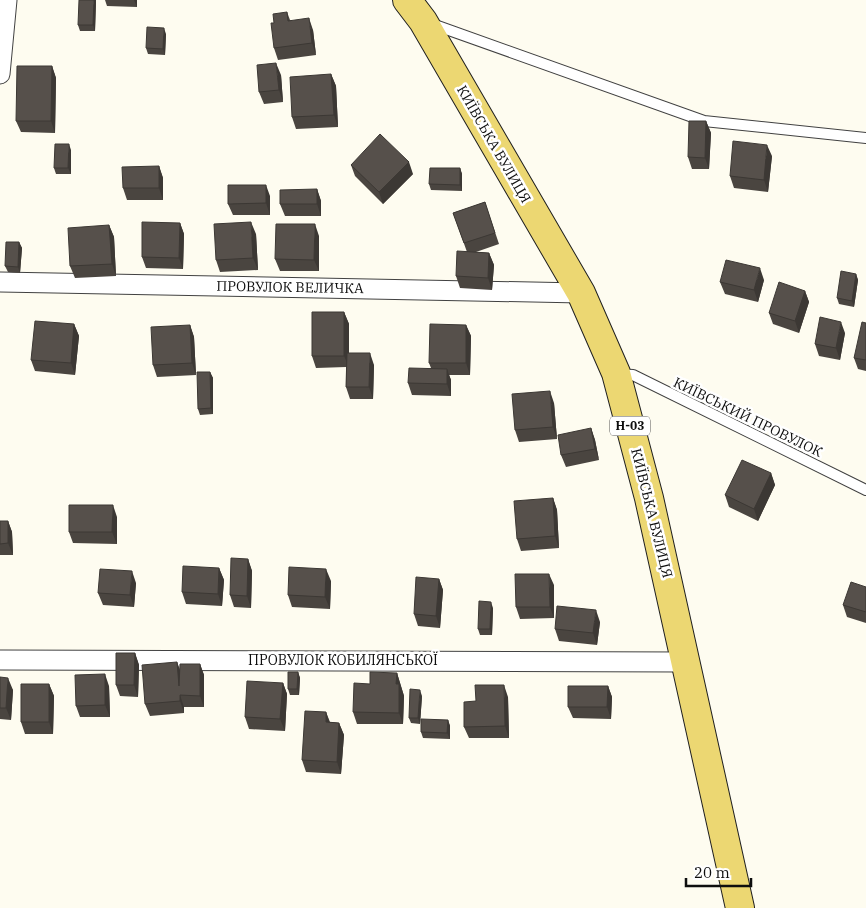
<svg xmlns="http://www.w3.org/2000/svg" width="866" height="908" viewBox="0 0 866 908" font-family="'IBM Plex Serif',serif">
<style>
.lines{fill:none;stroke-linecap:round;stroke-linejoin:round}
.service-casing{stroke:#414141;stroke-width:12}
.minor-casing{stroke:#414141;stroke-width:21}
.primary-casing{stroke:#1f1f1f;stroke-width:30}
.service{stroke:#fff;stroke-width:10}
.minor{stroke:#fff;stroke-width:19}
.primary{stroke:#ecd772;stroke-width:28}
.wall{fill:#4a4540}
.shaded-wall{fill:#3c3834}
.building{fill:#56504b;stroke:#3c3834}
.labels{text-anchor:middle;stroke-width:5;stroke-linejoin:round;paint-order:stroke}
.shield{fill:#fff;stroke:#565656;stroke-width:1}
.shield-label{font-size:12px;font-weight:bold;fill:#0e0e0e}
.street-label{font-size:14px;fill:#0e0e0e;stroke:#fff}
</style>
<rect width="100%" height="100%" fill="#fefcf0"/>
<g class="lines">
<g class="service-casing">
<path id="service" d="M432,24l272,97 162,17
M617,374l16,1 233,115"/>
</g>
<g class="minor-casing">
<path id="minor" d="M0,74l7,-74
M0,282l581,11
M0,660l686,2"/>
</g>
<g class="primary-casing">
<path id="primary" d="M407,0l16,21 158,272 35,80 33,125 91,410"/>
</g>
<use href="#service" class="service"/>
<use href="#minor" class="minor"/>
<use href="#primary" class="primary"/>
</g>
<path class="wall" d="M105,0h32v7l-30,-1z
M96,1l-1,30h-15l-2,-6z
M287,12l3,8 23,10 3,25 -38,5 -4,-12v-25z
M166,34l-1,21 -17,-1 -2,-6z
M52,66l4,12 -1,55 -34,-1 -5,-11z
M331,74l5,12 2,41 -42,2 -4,-12z
M281,75l2,27 -19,2 -5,-12z
M706,121l5,12 -2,36h-17l-4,-12z
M71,150v24h-15l-2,-6z
M772,156l-4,36 -34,-4 -4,-12z
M351,165l62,9 -30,30 -28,-28z
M159,166l4,12v22h-36l-4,-12z
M460,168l2,6v17l-31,-1 -2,-6z
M317,189l4,12v15h-36l-5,-12z
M270,196v19h-37l-5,-11z
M485,202l14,42 -23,8 13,1 5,12 -2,25 -32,-2 -4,-12 11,-24 -14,-39z
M180,223l4,11 -1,35 -37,-1 -4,-11z
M109,225l5,12 2,39 -41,2 -5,-12z
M256,234l2,36 -38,2 -4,-12z
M319,236v35h-39l-5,-12z
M19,242l3,6 -2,25 -12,-1 -3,-6z
M856,274l2,6 -4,27 -15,-3 -2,-6z
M764,280l-6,22 -33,-8 -5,-12z
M805,291l4,11 -10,31 -26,-9 -4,-11z
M344,312l5,12v29l25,12 -1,34h-23l-4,-12v-20l-30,1 -4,-12z
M866,323v48l-8,-2 -4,-11z
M74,324l5,12 -4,39 -40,-4 -4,-11z
M190,325l4,12 2,38 -39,2 -4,-12z
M466,325l5,11 -1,39h-21l2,5v16l-39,-1 -4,-12 23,-15 -2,-5z
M845,333l-5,27 -21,-4 -4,-12z
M210,372l3,6v36l-13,1 -2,-6z
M554,403l3,36 -38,3 -4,-12z
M591,428l4,12 4,20 -33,7 -5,-12z
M771,473l4,12 -17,36 -29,-14 -4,-12z
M553,498l4,12 2,38 -38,3 -4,-12z
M117,517v27l-44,-1 -4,-11z
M0,521h8l4,11 1,23h-13z
M248,559l4,12 -1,37 -17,-1 -4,-12z
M219,568l5,12 -2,26 -36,-2 -4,-12z
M439,579l4,11 -3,38 -22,-2 -4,-12z
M331,581l-1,28 -38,-2 -4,-12z
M136,583l-2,24 -31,-2 -5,-12z
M554,585v33l-34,1 -4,-12z
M866,587v36l-19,-6 -4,-12z
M493,608l-1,27h-12l-2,-6z
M600,622l-3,23 -38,-4 -4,-12z
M135,653l4,12 -1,32 -18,-1 -4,-11z
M177,662l3,8 20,-6 4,11v32h-20v6l-34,3 -5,-12z
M298,672l2,6 -1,17h-9l-2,-6z
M397,673l7,23 -1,28h-46l-4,-12 17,-28z
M0,677l13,13 -2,30 -11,-1z
M283,683l4,11 -2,37 -36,-2 -4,-12z
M49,684l5,12 -1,38h-28l-4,-12z
M109,686l1,31h-30l-4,-11z
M608,686l4,11 -1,22 -38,-1 -5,-11z
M422,696l-2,28 -9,-1 -2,-5z
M508,697l1,41h-40l-5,-11 12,-26z
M326,712l4,10 9,1 5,12 -3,39 -35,-2 -4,-12z
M448,720l2,6v13l-27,-1 -2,-6z"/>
<path class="shaded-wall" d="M94,0h2v1l-1,30 -2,-6z
M134,0h3v7z
M309,18l4,12 3,25 -4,-12z
M164,28l2,6 -1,21 -2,-6z
M276,63l5,12 2,27 -4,-12z
M52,66l4,12 -1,55 -4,-12z
M331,74l5,12 2,41 -4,-12z
M706,121l5,12 -2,36 -4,-11z
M69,144l2,6v24l-3,-6z
M767,145l5,11 -4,36 -4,-12z
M409,162l4,12 -30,30 -4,-12z
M159,166l4,12v22l-4,-12z
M460,168l2,6v17l-2,-6z
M266,185l4,11v19l-4,-12z
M317,189l4,12v15l-4,-12z
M251,222l5,12 2,36 -5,-12z
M180,223l4,11 -1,35 -4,-11z
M315,224l4,12v35l-5,-11z
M109,225l5,12 2,39 -4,-12z
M19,242l3,6 -2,25 -2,-6z
M489,253l5,12 -2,25 -4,-12z
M760,268l4,12 -6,22 -4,-12z
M856,274l2,6 -4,27 -2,-6z
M805,291l4,11 -10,31 -4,-12z
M344,312l5,12v43l-5,-11z
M841,322l4,11 -5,27 -4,-12z
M74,324l5,12 -4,39 -4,-12z
M190,325l4,12 2,38 -4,-12z
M466,325l5,11 -1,39 -4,-12z
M370,353l4,12 -1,34 -4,-12z
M447,369l4,11v16l-4,-12z
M210,372l3,6v36l-2,-6z
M550,391l4,12 3,36 -4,-12z
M591,428l4,12 4,20 -4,-11z
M771,473l4,12 -17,36 -4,-12z
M553,498l4,12 2,38 -4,-12z
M113,505l4,12v27l-5,-12z
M8,521l4,11 1,23 -5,-12z
M248,559l4,12 -1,37 -4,-12z
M219,568l5,12 -2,26 -4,-12z
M326,569l5,12 -1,28 -5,-12z
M132,571l4,12 -2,24 -4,-12z
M549,574l5,11v33l-4,-11z
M439,579l4,11 -3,38 -4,-12z
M491,602l2,6 -1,27 -2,-6z
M596,610l4,12 -3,23 -4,-12z
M135,653l4,12 -1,32 -4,-12z
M177,662l4,12 -2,12z
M200,664l4,11v32l-4,-11z
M298,672l2,6 -1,17 -2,-6z
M397,673l7,23 -1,28 -4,-11 -3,-29z
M105,674l4,12 1,31 -5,-12z
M8,678l5,12 -2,30 -5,-12z
M283,683l4,11 -2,37 -5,-12z
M49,684l5,12 -1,38 -4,-12z
M504,685l4,12 1,41 -4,-12z
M608,686l4,11 -1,22 -4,-12z
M420,690l2,6 -2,28 -2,-6z
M180,695l4,12v6l-4,-12z
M326,712l4,12 -4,-2z
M448,720l2,6v13l-3,-6z
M339,723l5,12 -3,39 -4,-12z"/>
<path class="building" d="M79,0h15l-1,25h-15z
M287,12l1,9 21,-3 3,25 -38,5 -3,-25h3l-1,-9z
M147,27l17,1 -1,21 -17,-1z
M276,63l3,27 -20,2 -2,-27z
M17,66h35l-1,55h-35z
M331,74l3,41 -42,2 -2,-40z
M689,121h17l-1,37 -17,-1z
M380,134l29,28 -30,30 -28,-27z
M733,141l34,4 -3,35 -34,-4z
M55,144h14l-1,24h-14z
M159,166v22h-36l-1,-21z
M430,168h30v17l-31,-1z
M228,185h38v18l-38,1z
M317,189v15h-37v-14z
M485,202l10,31 -31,10 -11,-30z
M142,222l38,1 -1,35 -37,-1z
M251,222l2,36 -37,2 -2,-36z
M276,224h39l-1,36 -39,-1z
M109,225l3,39 -42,2 -2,-38z
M6,242h13l-1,25 -13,-1z
M457,251l32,2 -1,25 -32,-2z
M726,260l34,8 -6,22 -34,-8z
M841,271l15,3 -4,27 -15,-3z
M779,282l26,9 -10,30 -26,-8z
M312,312h32v44h-32z
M820,317l21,5 -5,26 -21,-4z
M35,321l39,3 -3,39 -40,-3z
M862,322l4,1v37l-12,-2z
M430,324l36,1v38h-37z
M190,325l2,38 -39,2 -2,-38z
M347,353h23l-1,34h-23z
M409,368l38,1v15l-39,-1z
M197,372h13l1,36 -13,1z
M550,391l3,36 -38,3 -3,-36z
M591,428l4,21 -34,6 -3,-20z
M742,460l29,13 -17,36 -29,-14z
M553,498l2,38 -38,3 -3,-38z
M69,505h44l-1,27h-43z
M0,521h8v22l-8,1z
M231,558l17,1 -1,37 -17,-1z
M183,566l36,2 -1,26 -36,-2z
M289,567l37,2 -1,28 -37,-2z
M100,569l32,2 -2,24 -32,-2z
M515,574h34l1,33h-34z
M416,577l23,2 -3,37 -22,-2z
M851,582l15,5v25l-23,-7z
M479,601l12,1 -1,27h-12z
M557,606l39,4 -3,23 -38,-4z
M116,653h19l-1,32h-18z
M177,662l2,24 1,-22h20v32l-20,-1v6l-35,3 -3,-39z
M288,672h10l-1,17h-9z
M370,672l27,1 -1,11h3v29l-46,-1 1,-29 16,1z
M105,674v31l-29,1 -1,-31z
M0,677l8,1 -2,30h-6z
M247,681l36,2 -3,36 -35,-2z
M21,684h28v38h-28z
M475,685h29l1,41 -41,1v-25l12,-1z
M568,686h40l-1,21h-39z
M410,689l10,1 -2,28h-9z
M305,711l21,1v10l13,1 -2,39 -35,-2z
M421,719l27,1 -1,13 -26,-1z"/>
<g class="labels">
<rect class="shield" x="610" y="416.5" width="40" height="19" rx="4"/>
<g class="shield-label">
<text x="630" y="430">Н-03</text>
</g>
<g class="street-label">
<text transform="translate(494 144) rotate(60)" y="5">КИЇВСЬКА ВУЛИЦЯ</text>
<text transform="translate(290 287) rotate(1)" y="5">ПРОВУЛОК ВЕЛИЧКА</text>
<text transform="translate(748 417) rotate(26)" y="5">КИЇВСЬКИЙ ПРОВУЛОК</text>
<text transform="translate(652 513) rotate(76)" y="5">КИЇВСЬКА ВУЛИЦЯ</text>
<text x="343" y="665">ПРОВУЛОК КОБИЛЯНСЬКОЇ</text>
</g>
</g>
<path d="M686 878v8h65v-8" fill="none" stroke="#0e0e0e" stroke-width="2.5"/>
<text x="694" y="878" font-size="15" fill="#0e0e0e" stroke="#ffffff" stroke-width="4" paint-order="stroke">20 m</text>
</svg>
